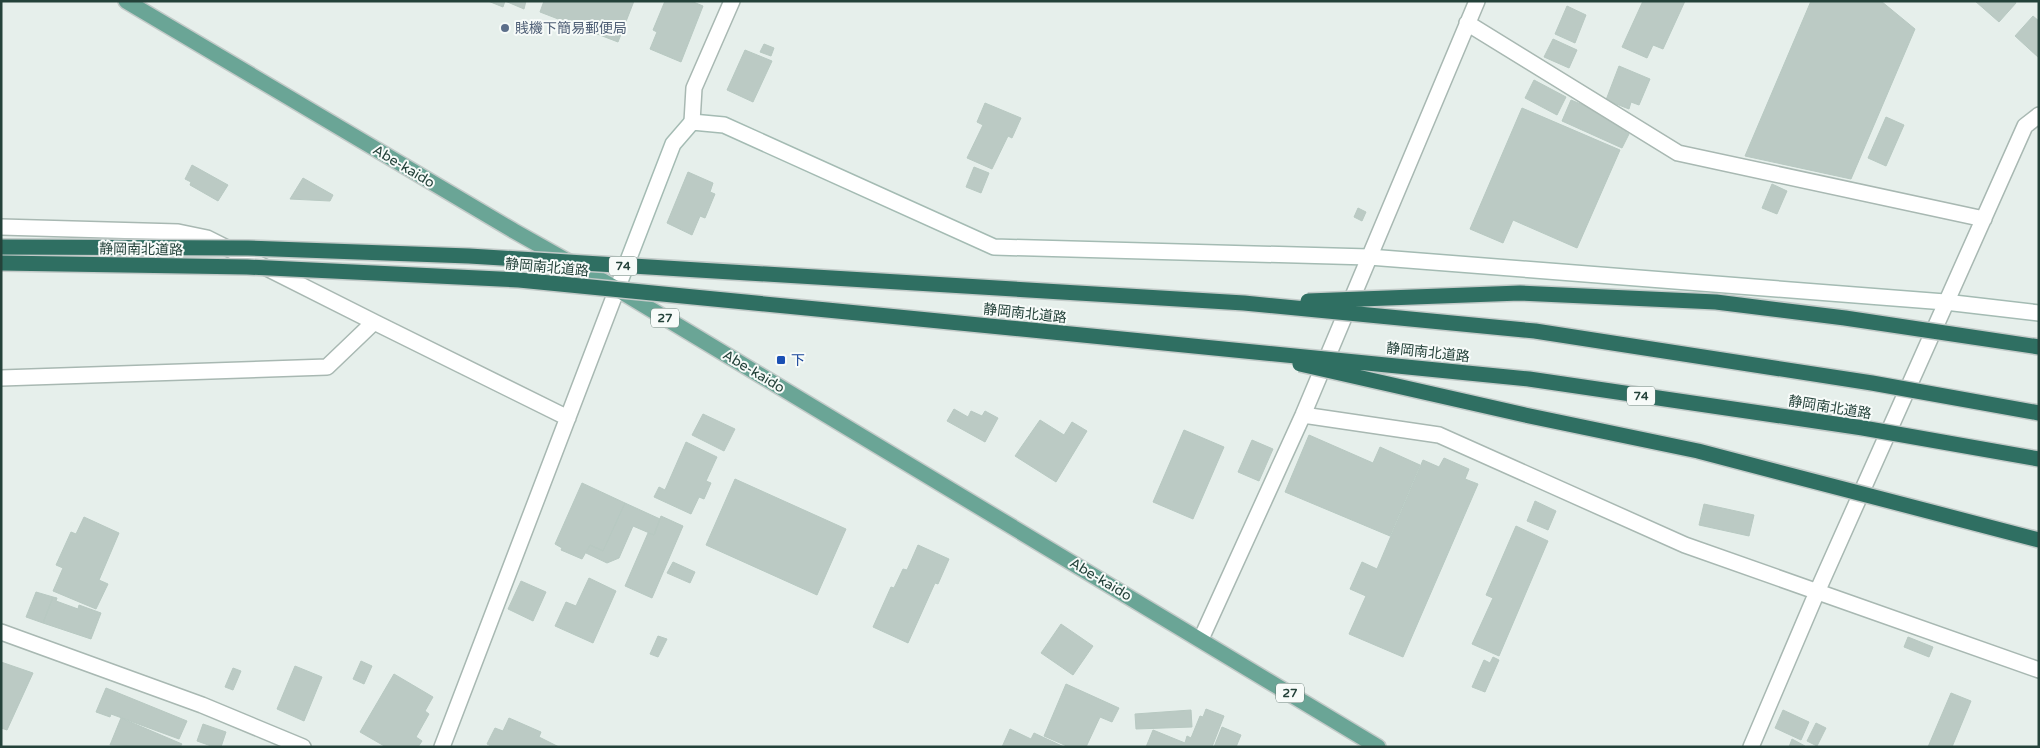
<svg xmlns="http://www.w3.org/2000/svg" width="2040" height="748" viewBox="0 0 2040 748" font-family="'Varela Round','Noto Sans JP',sans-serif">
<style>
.building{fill:#bbcac4;stroke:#b8c9c2}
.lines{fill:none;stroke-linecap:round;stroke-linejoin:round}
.street-casing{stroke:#a8b8b2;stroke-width:18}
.secondary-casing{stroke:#a4bbb3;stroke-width:18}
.primary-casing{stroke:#c2cac8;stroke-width:18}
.street{stroke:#fff;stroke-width:15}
.secondary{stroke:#fff;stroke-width:15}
.primary{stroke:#6aa596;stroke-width:15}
.highway-bridge-casing{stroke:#c2cac8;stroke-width:18;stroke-linecap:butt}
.highway-bridge{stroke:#2f6f62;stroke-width:15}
.service-dot{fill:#5c6f8a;stroke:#f7fbf9;stroke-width:2}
.transit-dot{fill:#1a4fb4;stroke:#f7fbf9;stroke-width:2}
.labels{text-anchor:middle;stroke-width:4;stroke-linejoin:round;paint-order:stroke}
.shield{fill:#f7fbf9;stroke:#637a73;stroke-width:1}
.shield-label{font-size:12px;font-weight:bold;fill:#24423a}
.service-label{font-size:14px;fill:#4e5e75;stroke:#f7fbf9;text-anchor:start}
.street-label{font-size:14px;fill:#24423a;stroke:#f7fbf9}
.transit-label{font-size:14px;fill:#164399;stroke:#f7fbf9;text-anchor:start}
</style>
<rect width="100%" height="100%" fill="#e6efeb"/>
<path class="building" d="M488,1h38l-2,8 -19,-8 -2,6z
M544,1h90l-16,41 -78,-30z
M665,1h26l12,5 -22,56 -31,-13 7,-17 -4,-2z
M1643,1h42l-22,48 -10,-4 -6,13 -25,-11z
M1811,1h70l34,28 -64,150 -106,-23z
M1975,1h40l1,2 -17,19z
M1567,6l19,9 -11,28 -20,-9z
M2033,16l6,5v37l-24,-22z
M1553,39l24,11 -8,18 -25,-11z
M764,44l10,4 -3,8 -11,-4z
M745,50l27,11 -19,41 -26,-12z
M1619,66l31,13 -11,26 -8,-3 -2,7 -23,-9z
M1534,80l32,17 -9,18 -32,-17z
M1571,100l24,10 34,24 -7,14 -60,-27z
M985,103l36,15 -9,20 -4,-2 -16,33 -25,-11 16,-33 -6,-3z
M1522,108l98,42 -43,98 -64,-28 -10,23 -33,-14z
M1886,117l18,8 -18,41 -18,-8z
M192,165l36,20 -10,16 -28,-16 1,-3 -6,-3z
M974,167l15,6 -8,20 -15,-6z
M688,172l25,11 -3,9 5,2 -10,24 -5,-2 -8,19 -25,-12z
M303,178l30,17 -3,6 -40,-2z
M1772,184l15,7 -10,23 -15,-6z
M1358,208l8,4 -4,9 -8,-4z
M954,409l14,8 3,-6 11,5 3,-5 13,7 -13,24 -38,-21z
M703,414l32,15 -11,22 -32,-16z
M1040,420l24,15 8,-13 15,9 -31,51 -41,-26z
M1184,430l40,17 -31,72 -40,-17z
M1309,435l64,28 7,-16 40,18 -30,71 -105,-44z
M1252,440l21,9 -14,32 -21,-9z
M686,442l31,15 -11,24 5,2 -7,16 -5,-2 -8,17 -37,-17 5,-10 6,3z
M1444,458l25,11 -4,10 13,5 -75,173 -54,-23 17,-38 -16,-7 12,-27 15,7 46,-109 16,7z
M735,479l111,50 -29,66 -111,-50z
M582,483l43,20 -22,48 -13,-6 -8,14 -21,-9 1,-2 -7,-4z
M1535,501l21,10 -8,19 -21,-9z
M625,503l35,16 -6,16 -21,-9 -14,32 -12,5 -21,-10 4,-8 13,6z
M1704,504l50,11 -5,21 -50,-11z
M661,516l22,10 -31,72 -27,-12 23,-53 6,2z
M84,517l35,16 -20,47 9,4 -12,25 -43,-18 10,-23 -7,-3 15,-33 5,2z
M1516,526l32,15 -49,115 -27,-12 21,-46 -7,-3z
M918,545l31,14 -11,25 -3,-1 -27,60 -35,-16 18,-40 3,1 9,-19 4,1z
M673,562l22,10 -5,11 -23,-10z
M589,578l27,13 -23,52 -38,-17 11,-24 10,4z
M521,581l25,11 -13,29 -25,-12z
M36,592l17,5 -10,26 -17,-6z
M53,597l4,1 -1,3 22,8 1,-4 22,8 -10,26 -48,-16z
M1061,624l32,22 -20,29 -32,-22z
M658,636l9,3 -9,18 -8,-3z
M1908,637l25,10 -4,10 -25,-10z
M1493,657l6,3 -14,32 -13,-5 12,-27 6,3z
M361,661l11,5 -8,18 -11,-5z
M1,662l32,11 -26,57 -6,-2z
M295,666l27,11 -18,44 -27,-12z
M233,668l8,3 -8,19 -8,-3z
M394,674l39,23 -8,14 4,3 -13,23 6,4 -4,6h-32l-26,-15z
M1066,684l53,24 -7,14 -12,-5 -14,30h-17l-25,-11z
M106,688l81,33 -8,18 -68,-25 -1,3 -14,-5z
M1951,693l20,8 -19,46h-24z
M1206,709l18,7 -12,31h-66l7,-17 32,13 2,-7 4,2 9,-22 3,1z
M1191,710l1,17 -56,2 -1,-15z
M1783,710l26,12 -8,18 -26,-12z
M121,718l61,26 -2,3 -70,-2z
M509,718l32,14 -2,5 20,10h-66l-6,-3 8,-16 8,3z
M1816,723l10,5 -9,18 -10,-5z
M203,724l23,8 -5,15h-7l-17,-6z
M1222,727l19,8 -5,12h-22z
M1010,729l21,10 3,-6 30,14h-62z
M1792,739l13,7v1h-16z"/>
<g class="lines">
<g class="street-casing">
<path id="street" d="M1467,23l211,130 306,66
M692,122l2,-34 38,-87
M1,227l177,5 29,6 167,84
M1,378l326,-11 47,-45 194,96
M1303,415l136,20 246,110 354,125
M1,632l201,73 101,42
M1201,639l102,-224 174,-414
M442,747l175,-458
M1751,747l66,-155 208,-466 14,-11"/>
</g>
<g class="secondary-casing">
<path id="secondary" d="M617,289l56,-145 19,-22 32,3 270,122 375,10 576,45 94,11"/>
</g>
<g class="primary-casing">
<path id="primary" d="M126,1l388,230 103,58 761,458"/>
</g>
<use href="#street" class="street"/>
<use href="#secondary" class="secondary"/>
<use href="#primary" class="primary"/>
<g class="highway-bridge-casing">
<path id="highway-bridge" d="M1,247l247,1 221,8 775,47 291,28 337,52 167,30
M1,263l246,4 272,13 308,30 702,69 334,49 176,31
M1308,301l212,-8 196,9 129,16 194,29
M1300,364l225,51 173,36 341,89"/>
</g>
<use href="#highway-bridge" class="highway-bridge"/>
</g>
<circle class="service-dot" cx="505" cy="28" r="5"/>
<rect class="transit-dot" x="776" y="355" width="10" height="10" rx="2.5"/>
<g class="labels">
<g class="shield">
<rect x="609" y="256.5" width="28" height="19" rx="4"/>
<rect x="651" y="308.5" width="28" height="19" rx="4"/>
<rect x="1627" y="386.5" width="28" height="19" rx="4"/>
<rect x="1276" y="683.5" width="28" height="19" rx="4"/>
</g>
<g class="shield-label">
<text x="623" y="270">74</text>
<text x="665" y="322">27</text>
<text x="1641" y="400">74</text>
<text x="1290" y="697">27</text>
</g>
<g class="service-label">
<text x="515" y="33">賎機下簡易郵便局</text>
</g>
<g class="street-label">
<text transform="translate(404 166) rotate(31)" y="5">Abe-kaido</text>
<text transform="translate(141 249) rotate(1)" y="5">静岡南北道路</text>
<text transform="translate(547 267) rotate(5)" y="5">静岡南北道路</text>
<text transform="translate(1025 313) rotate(6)" y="5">静岡南北道路</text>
<text transform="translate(1428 352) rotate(6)" y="5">静岡南北道路</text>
<text transform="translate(754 371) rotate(31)" y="5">Abe-kaido</text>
<text transform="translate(1830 407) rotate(9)" y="5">静岡南北道路</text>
<text transform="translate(1101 579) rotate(31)" y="5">Abe-kaido</text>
</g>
<g class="transit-label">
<text x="791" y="365">下</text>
</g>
</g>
<rect width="2040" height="748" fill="none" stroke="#24423a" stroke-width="5"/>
</svg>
